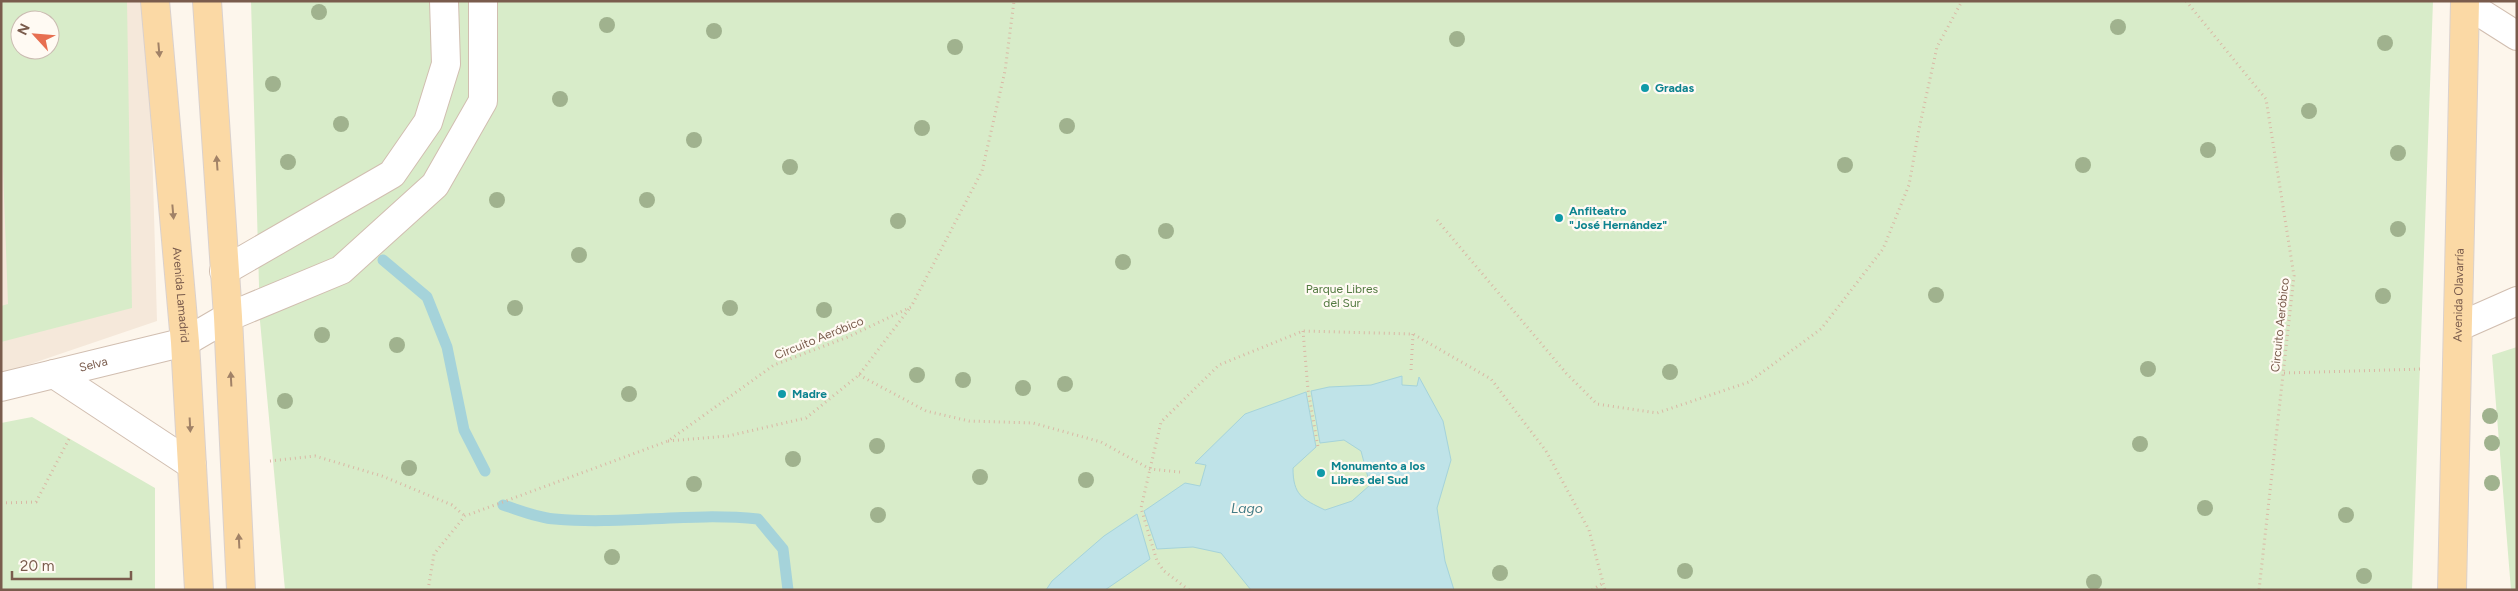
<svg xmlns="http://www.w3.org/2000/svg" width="2518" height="591" viewBox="0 0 2518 591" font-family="Figtree,sans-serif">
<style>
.residential{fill:#f5e8da;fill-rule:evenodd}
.green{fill:#d8ecc9;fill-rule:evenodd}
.water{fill:#bfe3e8;stroke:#a5d3da}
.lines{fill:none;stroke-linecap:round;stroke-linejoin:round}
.stream{stroke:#a5d3da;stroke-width:11}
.minor-casing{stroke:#d1beb0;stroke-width:30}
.major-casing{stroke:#dad1cd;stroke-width:30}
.path{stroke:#d9b8a5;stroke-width:3;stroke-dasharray:1 4;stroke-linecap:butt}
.minor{stroke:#fff;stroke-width:28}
.major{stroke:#fbd9a5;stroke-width:28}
.tree{fill:#a0b28e}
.oneway{fill:#a18267}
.culture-dot{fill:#0f9aa8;stroke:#fffaf3;stroke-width:2}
.labels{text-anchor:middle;stroke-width:4.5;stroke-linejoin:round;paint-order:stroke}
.culture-label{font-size:12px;font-weight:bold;fill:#0d838f;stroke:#fffaf3;text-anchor:start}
.park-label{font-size:12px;fill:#537a41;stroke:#fffaf3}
.street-label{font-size:12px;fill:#7a5c4d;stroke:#fffaf3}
.water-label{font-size:14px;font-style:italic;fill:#437c86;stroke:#fffaf3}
</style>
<rect width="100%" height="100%" fill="#fdf6ec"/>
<path class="residential" d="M1,1h147l9,320 -156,53zM20,20h30v30h-30z"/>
<path class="green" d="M1,1h126l5,307 -131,34v-36l7,-2 -7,-189zM20,20h30v30h-30z
M251,1h2182l-21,589h-2127l-25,-269z
M2517,347v243h-6l-19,-235z
M32,417l123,71v102h-154v-167z"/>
<path class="water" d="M1402,376v9l15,1 2,-9 24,44 8,39 -14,48 8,53 9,29h-203l-30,-37 -28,-6 -36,2 -13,-38 41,-28 15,3 6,-21 -11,-2 50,-49 61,-22 10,55 -23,21c0,27 9,31 32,42l27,-9 18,-16 -9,-34 -17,-11 -24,3 -9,-52 18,-4 42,-2z
M1137,514l13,45 -45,31h-59l6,-9 52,-45z"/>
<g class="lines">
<path class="stream" d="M383,260l44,37 20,50 17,83 21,41
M503,505c16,5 35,13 52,14 67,6 135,-7 203,0l25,30 5,41"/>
<g class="minor-casing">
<g id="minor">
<path d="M2465,3l52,33"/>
<path d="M224,271l168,-97 36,-52 18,-58 -2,-63"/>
<path d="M2458,327l59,-26"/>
<path d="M54,374l138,91"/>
<path id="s1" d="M1,387l184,-45 43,-25 113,-47 94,-85 48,-84v-100"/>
</g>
</g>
<g class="major-casing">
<g id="major">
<path id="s2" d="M155,1l30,341 14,248"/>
<path d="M207,1l21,316 13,273"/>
<path id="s3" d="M2452,590l13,-589"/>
</g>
</g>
<path class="path" d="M2186,1l80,98 28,177 -35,314
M1437,220l129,153 31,31 60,9 92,-31 72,-53 62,-80 26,-64 10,-56 18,-82 25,-46
M1303,331l5,59 10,57
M1411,370l2,-36
M2284,373l139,-4
M859,375l67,36 43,10 64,2 68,19 49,27 30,3
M668,441l60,-5 78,-18 53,-43 50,-66
M270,461l45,-5 67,20 70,29 13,11
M1,503l35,-1 33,-63
M428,590l6,-36 31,-38 203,-75 106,-76 74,-28 63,-30 71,-136 23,-100 9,-70
M1189,590l-25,-19 -7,-10 -16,-53 20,-86 58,-57 84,-34 110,3 78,45 55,72 43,79 16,60
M1592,590l11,-7"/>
<use href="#minor" class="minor"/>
<use href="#major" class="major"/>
</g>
<g class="tree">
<circle cx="319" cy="12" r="8"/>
<circle cx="607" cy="25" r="8"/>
<circle cx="2118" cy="27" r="8"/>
<circle cx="714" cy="31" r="8"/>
<circle cx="1457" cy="39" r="8"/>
<circle cx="2385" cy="43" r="8"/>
<circle cx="955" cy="47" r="8"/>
<circle cx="273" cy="84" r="8"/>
<circle cx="560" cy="99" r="8"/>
<circle cx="2309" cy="111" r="8"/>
<circle cx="341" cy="124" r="8"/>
<circle cx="1067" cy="126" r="8"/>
<circle cx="922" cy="128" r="8"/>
<circle cx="694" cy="140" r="8"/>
<circle cx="2208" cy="150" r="8"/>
<circle cx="2398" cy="153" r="8"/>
<circle cx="288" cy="162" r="8"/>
<circle cx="1845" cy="165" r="8"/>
<circle cx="2083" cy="165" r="8"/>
<circle cx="790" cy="167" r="8"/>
<circle cx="497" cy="200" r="8"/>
<circle cx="647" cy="200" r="8"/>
<circle cx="898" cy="221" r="8"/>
<circle cx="2398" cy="229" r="8"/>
<circle cx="1166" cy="231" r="8"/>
<circle cx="579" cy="255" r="8"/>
<circle cx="1123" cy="262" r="8"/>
<circle cx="1936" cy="295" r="8"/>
<circle cx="2383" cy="296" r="8"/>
<circle cx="515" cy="308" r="8"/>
<circle cx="730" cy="308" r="8"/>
<circle cx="824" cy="310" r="8"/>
<circle cx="322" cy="335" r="8"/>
<circle cx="397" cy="345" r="8"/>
<circle cx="2148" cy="369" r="8"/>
<circle cx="1670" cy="372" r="8"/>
<circle cx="917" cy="375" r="8"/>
<circle cx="963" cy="380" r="8"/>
<circle cx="1065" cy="384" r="8"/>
<circle cx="1023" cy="388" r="8"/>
<circle cx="629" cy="394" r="8"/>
<circle cx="285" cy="401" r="8"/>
<circle cx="2490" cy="416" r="8"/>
<circle cx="2492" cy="443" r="8"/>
<circle cx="2140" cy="444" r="8"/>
<circle cx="877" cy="446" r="8"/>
<circle cx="793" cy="459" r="8"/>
<circle cx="409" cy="468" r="8"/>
<circle cx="980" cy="477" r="8"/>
<circle cx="1086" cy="480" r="8"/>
<circle cx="2492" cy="483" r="8"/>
<circle cx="694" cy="484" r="8"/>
<circle cx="2205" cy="508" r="8"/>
<circle cx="878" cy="515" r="8"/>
<circle cx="2346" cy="515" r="8"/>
<circle cx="612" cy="557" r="8"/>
<circle cx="1685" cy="571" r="8"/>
<circle cx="1500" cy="573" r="8"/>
<circle cx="2364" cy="576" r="8"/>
<circle cx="2094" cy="582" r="8"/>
</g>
<defs><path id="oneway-solid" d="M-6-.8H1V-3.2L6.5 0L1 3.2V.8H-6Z" transform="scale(1.25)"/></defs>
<g class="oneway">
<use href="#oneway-solid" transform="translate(159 50) rotate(85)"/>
<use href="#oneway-solid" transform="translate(217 163) rotate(-94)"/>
<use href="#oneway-solid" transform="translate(173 212) rotate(85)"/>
<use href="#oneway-solid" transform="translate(231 379) rotate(-93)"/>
<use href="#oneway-solid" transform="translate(190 425) rotate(87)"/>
<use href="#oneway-solid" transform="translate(239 541) rotate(-93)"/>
</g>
<g class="culture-dot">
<circle cx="1645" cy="88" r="5"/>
<circle cx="1559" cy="218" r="5"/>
<circle cx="782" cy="394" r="5"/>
<circle cx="1321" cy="473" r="5"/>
</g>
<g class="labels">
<g class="culture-label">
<text x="1655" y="92">Gradas</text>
<text x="1569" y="215">Anfiteatro<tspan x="1569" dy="14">"José Hernández"</tspan></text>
<text x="792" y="398">Madre</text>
<text x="1331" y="470">Monumento a los<tspan x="1331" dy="14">Libres del Sud</tspan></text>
</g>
<g class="park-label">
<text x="1342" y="293">Parque Libres<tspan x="1342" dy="14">del Sur</tspan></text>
</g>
<g class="street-label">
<text dy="4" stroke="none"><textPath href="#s2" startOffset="295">Avenida Lamadrid</textPath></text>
<text dy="4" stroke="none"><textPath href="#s3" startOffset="295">Avenida Olavarría</textPath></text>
<text transform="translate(2280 325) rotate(-84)" y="4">Circuito Aeróbico</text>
<text transform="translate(819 338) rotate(-22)" y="4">Circuito Aeróbico</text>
<text dy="4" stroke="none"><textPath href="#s1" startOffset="95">Selva</textPath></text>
</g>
<g class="water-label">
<text x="1247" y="513">Lago</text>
</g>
</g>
<rect width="2518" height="591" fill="none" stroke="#7a5c4d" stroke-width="5"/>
<g transform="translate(35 35) rotate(296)"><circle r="24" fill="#fffaf3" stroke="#cabbb1"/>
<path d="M0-4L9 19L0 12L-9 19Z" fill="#e76f51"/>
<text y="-8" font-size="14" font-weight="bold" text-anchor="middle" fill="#7a5c4d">N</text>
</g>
<path d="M12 571v8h119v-8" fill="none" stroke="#7a5c4d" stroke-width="2.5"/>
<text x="20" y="571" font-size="15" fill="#7a5c4d" stroke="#fffaf3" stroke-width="4" paint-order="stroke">20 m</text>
</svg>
